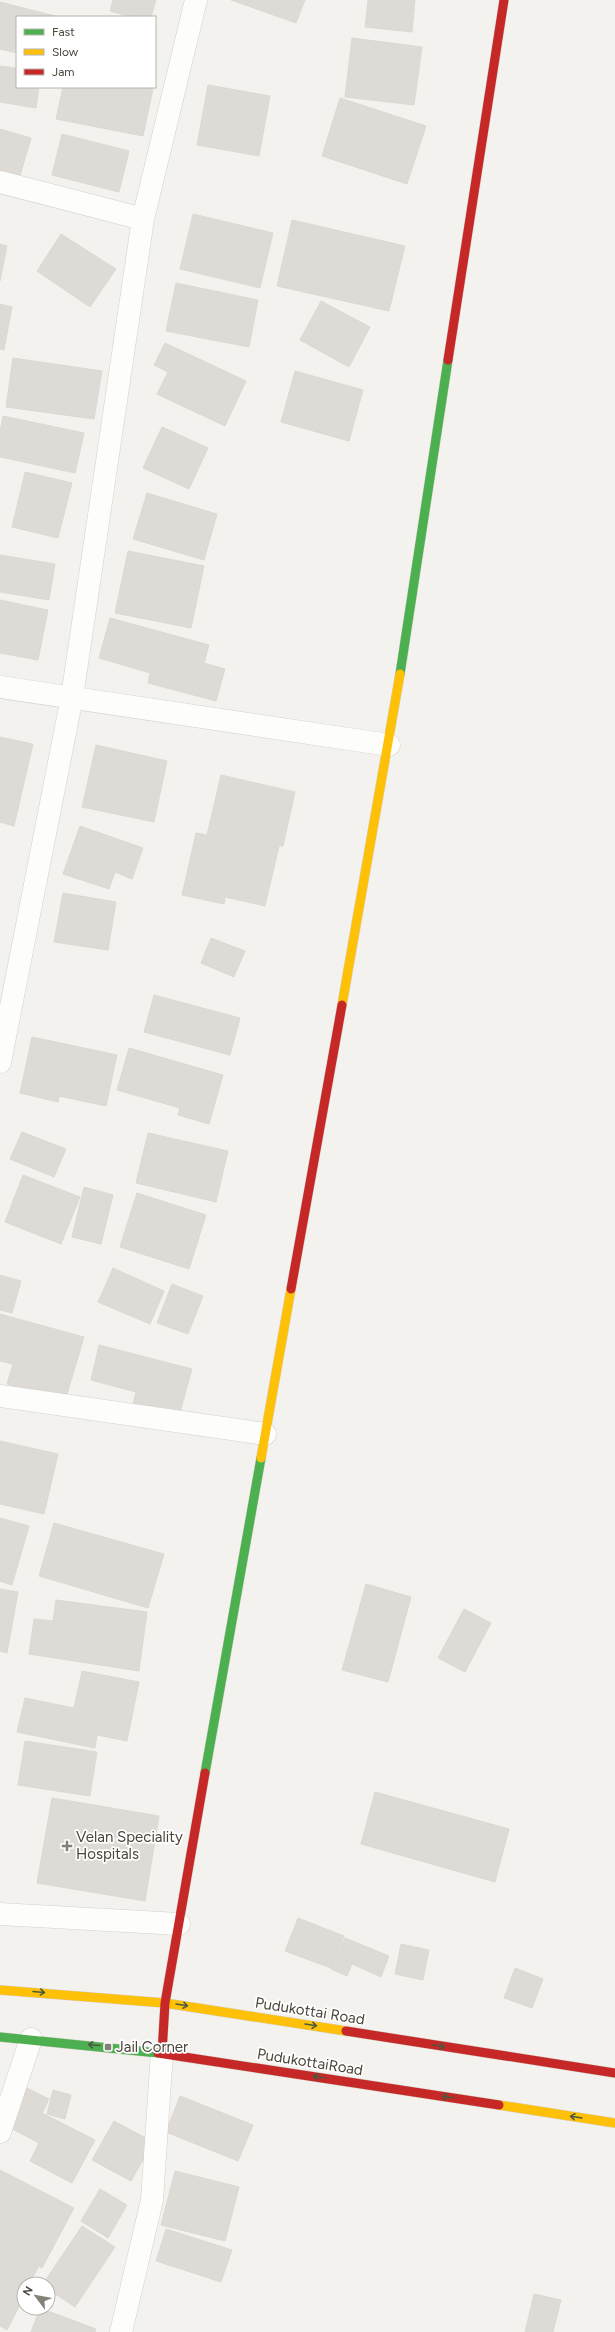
<svg xmlns="http://www.w3.org/2000/svg" width="615" height="2332" viewBox="0 0 615 2332" font-family="Figtree,sans-serif">
<style>
.building{fill:#dedbd6;stroke:#dcd9d4}
.lines{fill:none;stroke-linecap:round;stroke-linejoin:round}
.street-casing{stroke:#d2d0cb;stroke-width:23}
.fast-casing{stroke:#d3cfc5;stroke-width:10}
.slow-casing{stroke:#d3cfc5;stroke-width:10}
.jam-casing{stroke:#d3cfc5;stroke-width:10}
.street{stroke:#fdfdfc;stroke-width:22}
.fast{stroke:#4caf50;stroke-width:9}
.slow{stroke:#ffc107;stroke-width:9}
.jam{stroke:#c62828;stroke-width:9}
.oneway{stroke:#4b593e}
.poi-dot{fill:#868178;stroke:#fff;stroke-width:1.5}
.labels{text-anchor:middle;stroke-width:3.5;stroke-linejoin:round;paint-order:stroke}
.poi-label{font-size:15px;fill:#4b4439;stroke:#fff;text-anchor:start}
.street-label{font-size:15px;fill:#4b4439;stroke:#fff}
</style>
<rect width="100%" height="100%" fill="#f4f2ee"/>
<path class="building" d="M113,0h43l-5,17h-18l-23,-6z
M231,0h74l-9,23z
M368,0h47l-3,32 -47,-5z
M0,2l59,15h-42v36l-17,-4z
M352,38l70,9 -8,58 -69,-8z
M0,66l17,2v19h22l-3,21 -36,-6z
M208,85l62,11 -11,60 -62,-11z
M63,87h80l10,2 -10,47 -87,-17z
M340,98l86,28 -19,58 -85,-28z
M0,129l31,9 -12,41 -19,-6z
M62,134l67,17 -10,41 -67,-17z
M193,214l80,19 -13,55 -80,-19z
M292,220l113,26 -16,65 -112,-25z
M61,234l55,35 -26,38 -53,-36z
M0,244l7,2 -7,35z
M176,283l82,17 -9,47 -83,-16z
M321,301l49,26 -21,40 -49,-27z
M0,304l12,3 -8,43 -4,-1z
M165,343l81,38 -21,45 -68,-32 11,-22 -14,-7z
M13,358l89,13 -8,48 -88,-12z
M295,371l68,19 -14,51 -68,-19z
M3,416l81,17 -9,40 -75,-16v-26z
M162,427l46,21 -19,41 -46,-21z
M25,472l47,11 -14,55 -46,-11z
M147,493l70,21 -13,46 -71,-21z
M128,551l76,15 -13,62 -76,-15z
M0,555l55,9 -6,36 -49,-8z
M0,600l48,10 -10,50 -38,-7z
M110,618l99,27 -5,18 21,6 -9,32 -68,-18 2,-10 -51,-15z
M0,737l33,7 -19,82 -14,-4z
M96,745l71,16 -13,61 -72,-15z
M221,775l74,17 -12,54h-4l-14,60 -40,-9 -1,7 -42,-9 14,-62 11,2z
M80,826l63,22 -11,31 -17,-7 -6,17 -46,-15z
M63,893l53,9 -8,48 -54,-8z
M211,938l34,13 -11,26 -33,-14z
M154,995l86,23 -10,37 -86,-23z
M32,1037l85,18 -11,51 -47,-10 -1,6 -38,-9z
M129,1048l94,27 -14,49 -31,-9 2,-7 -63,-18z
M22,1132l44,17 -12,28 -44,-18z
M148,1133l80,18 -12,51 -80,-19z
M23,1175l57,22 -19,47 -56,-22z
M84,1187l29,8 -12,49 -29,-7z
M137,1193l69,22 -17,54 -69,-22z
M113,1268l51,23 -14,33 -52,-22z
M0,1275l21,6 -9,32 -12,-3z
M172,1284l31,12 -15,38 -31,-11z
M0,1314l84,23 -19,64 -58,-17 6,-20 -13,-3z
M99,1345l93,24 -13,47 -46,-12 3,-12 -45,-12z
M0,1441l58,13 -14,60 -44,-10z
M0,1518l29,8 -17,59 -12,-4z
M54,1523l110,31 -16,54 -109,-32z
M366,1584l45,13 -23,85 -46,-12z
M0,1589l18,3 -11,61 -7,-2z
M56,1600l91,12 -8,59 -110,-17 5,-35 19,2z
M464,1609l27,14 -26,49 -27,-14z
M82,1671l57,11 -12,59 -30,-6 -2,13 -78,-16 8,-34 49,10z
M25,1741l72,11 -7,44 -72,-11z
M375,1792l134,37 -14,53 -134,-38z
M52,1798l107,18 -14,85 -108,-18z
M298,1918l46,18 -13,32 -46,-17z
M345,1938l44,18 -8,21 -29,-13 -5,12 -16,-7z
M401,1944l28,6 -6,30 -28,-6z
M515,1968l28,11 -11,29 -28,-10z
M23,2086l26,13 -7,14 53,27 -23,43 -42,-22 9,-18 -36,-19z
M53,2090l18,5 -6,24 -18,-5z
M180,2096l73,29 -15,36 -72,-29z
M114,2121l39,21 -22,39 -39,-21z
M0,2170l74,38 -32,60 -3,-2 -10,18h-5v13l-17,33 -7,-4z
M175,2171l64,16 -14,54 -64,-16z
M100,2189l27,16 -19,33 -27,-17z
M82,2226l33,21 -40,60 -27,-18v-5h-5z
M166,2229l66,21 -11,32 -65,-21z
M534,2294l27,6 -8,32h-28z
M40,2308l56,21 -1,3h-64z"/>
<g class="lines">
<g class="street-casing">
<path id="street" d="M0,182l143,37
M0,687l389,58
M0,1062l72,-365 71,-478 53,-219
M0,1396l265,38
M0,1914l179,10
M0,2132l31,-93
M121,2332l31,-132 10,-147"/>
</g>
<g class="fast-casing">
<path id="fast" d="M400,674l48,-314
M205,1773l56,-315
M0,2037l158,16"/>
</g>
<g class="slow-casing">
<path id="slow" d="M342,1005l58,-331
M261,1458l30,-169
M0,1990l165,13 181,28
M499,2105l116,18"/>
</g>
<g class="jam-casing">
<path id="jam" d="M448,360l56,-360
M291,1289l51,-284
M346,2031l269,42
M158,2053l341,52
M162,2053l3,-50 40,-230"/>
</g>
<use href="#street" class="street"/>
<use href="#fast" class="fast"/>
<use href="#slow" class="slow"/>
<use href="#jam" class="jam"/>
</g>
<defs><path id="oneway-shaft" d="M-6 0H5M1.5-3L5.5 0L1.5 3" fill="none" stroke-width="1.6" stroke-linecap="round" stroke-linejoin="round"/></defs>
<g class="oneway">
<use href="#oneway-shaft" transform="translate(39 1992) rotate(5)"/>
<use href="#oneway-shaft" transform="translate(182 2005) rotate(9)"/>
<use href="#oneway-shaft" transform="translate(311 2025) rotate(9)"/>
<use href="#oneway-shaft" transform="translate(94 2045) rotate(-175)"/>
<use href="#oneway-shaft" transform="translate(439 2046) rotate(9)"/>
<use href="#oneway-shaft" transform="translate(319 2077) rotate(-171)"/>
<use href="#oneway-shaft" transform="translate(448 2097) rotate(-171)"/>
<use href="#oneway-shaft" transform="translate(576 2117) rotate(-171)"/>
</g>
<g class="poi-dot">
<path d="M65 1840h4v4h4v4h-4v4h-4v-4h-4v-4h4z"/>
<rect x="104" y="2043" width="8" height="8" rx="2"/>
</g>
<g class="labels">
<g class="poi-label">
<text x="76" y="1842">Velan Speciality<tspan x="76" dy="17">Hospitals</tspan></text>
<text x="116" y="2052">Jail Corner</text>
</g>
<g class="street-label">
<text transform="translate(310 2011) rotate(9)" y="5">Pudukottai Road</text>
<text transform="translate(310 2062) rotate(9)" y="5">PudukottaiRoad</text>
</g>
</g>
<rect x="16" y="16" width="140" height="72" fill="#ffffff" stroke="#b7b4b0"/>
<rect x="24" y="29" width="20" height="6" fill="#4caf50" stroke="#b7b4b0"/>
<text x="52" y="36" font-size="12" fill="#4b4439">Fast</text>
<rect x="24" y="49" width="20" height="6" fill="#ffc107" stroke="#b7b4b0"/>
<text x="52" y="56" font-size="12" fill="#4b4439">Slow</text>
<rect x="24" y="69" width="20" height="6" fill="#c62828" stroke="#b7b4b0"/>
<text x="52" y="76" font-size="12" fill="#4b4439">Jam</text>
<g transform="translate(36 2296) rotate(302)"><circle r="19" fill="#ffffff" stroke="#b7b4b0"/>
<path d="M0-3L7 15L0 10L-7 15Z" fill="#868178"/>
<text y="-6" font-size="11" font-weight="bold" text-anchor="middle" fill="#4b4439">N</text>
</g>
</svg>
